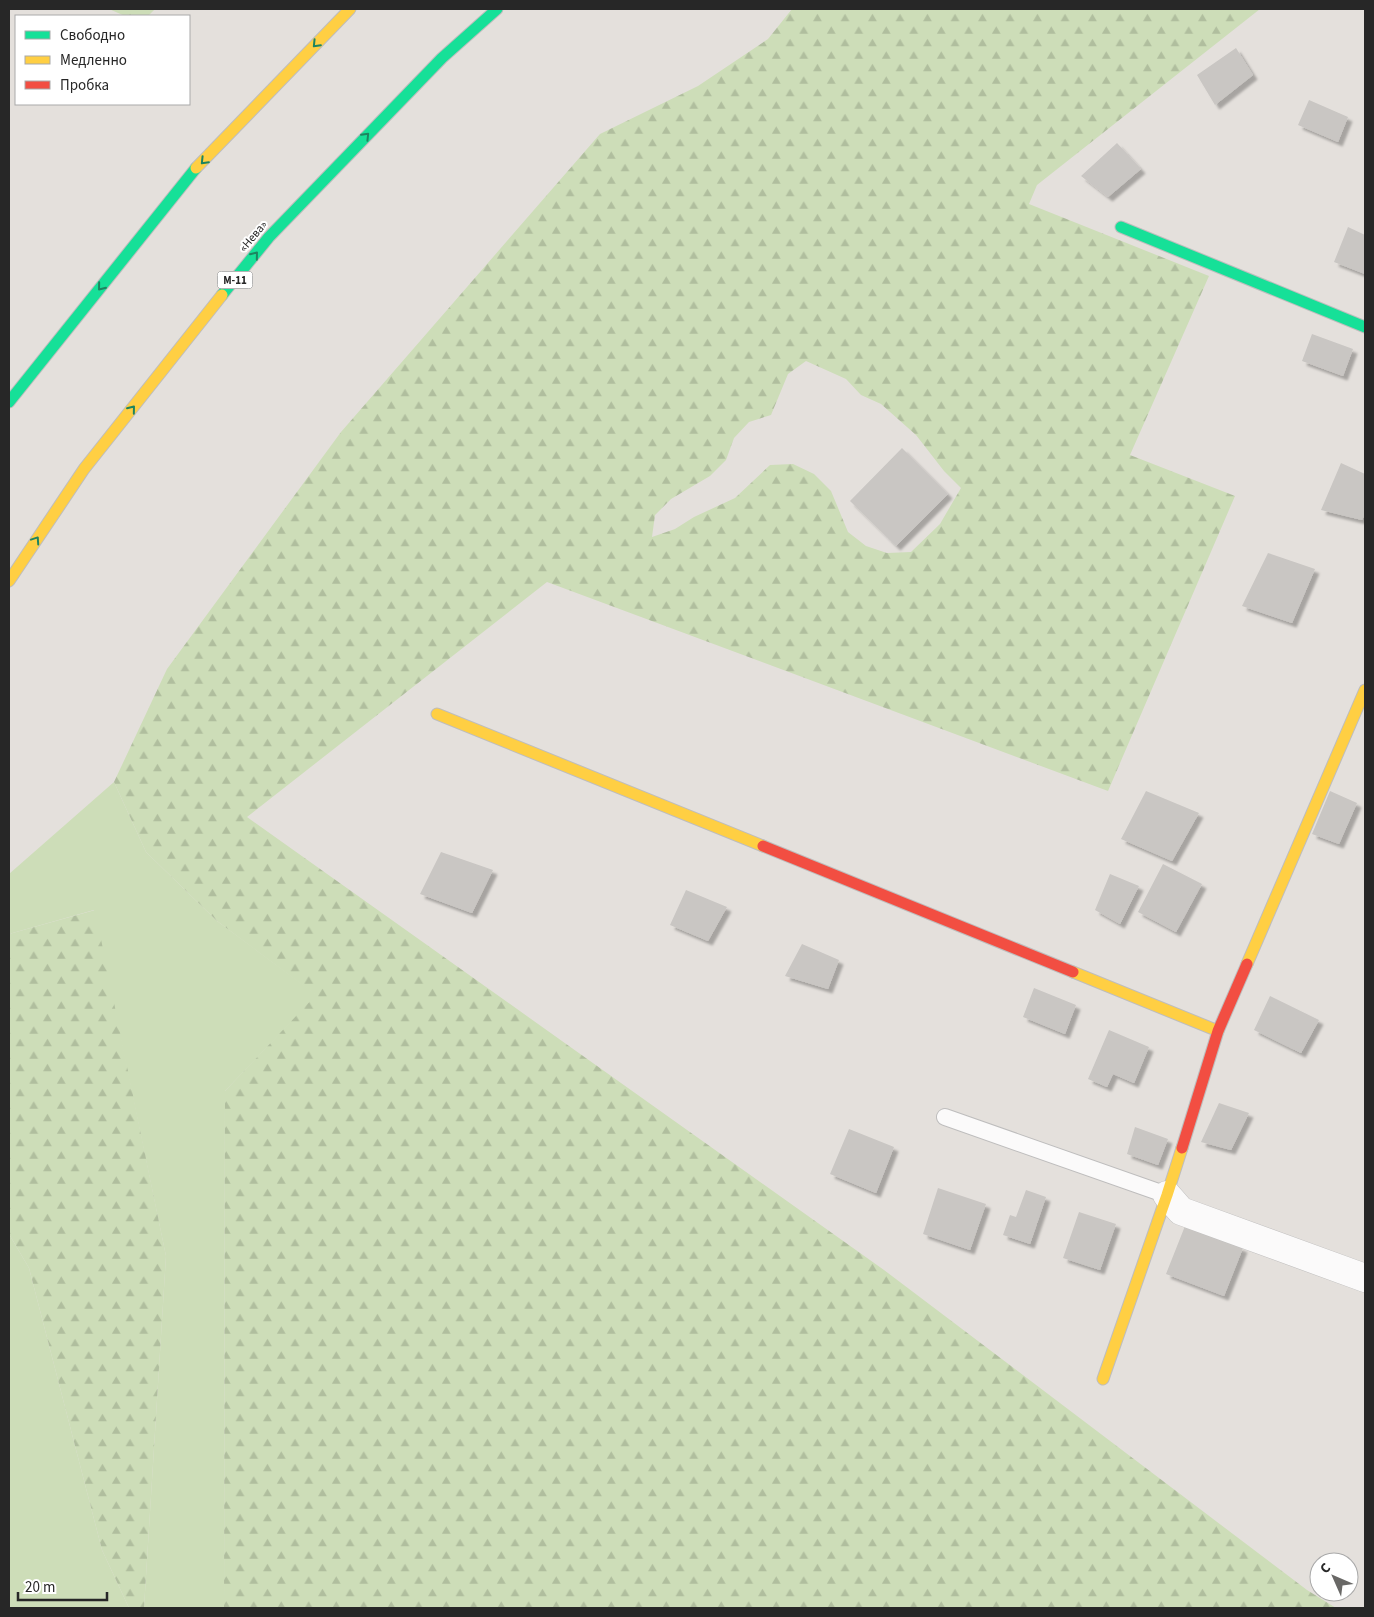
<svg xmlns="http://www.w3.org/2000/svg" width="1374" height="1617" viewBox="0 0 1374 1617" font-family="'Source Sans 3',sans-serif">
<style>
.grass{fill:#cdddb8}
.forest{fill:url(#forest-firs);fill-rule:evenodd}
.building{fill:#c9c6c3;filter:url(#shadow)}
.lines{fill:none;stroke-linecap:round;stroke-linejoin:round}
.lane-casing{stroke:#bebdbd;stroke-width:18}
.street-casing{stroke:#bebdbd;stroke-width:29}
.fast-casing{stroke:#bebdbd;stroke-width:13}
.slow-casing{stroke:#bebdbd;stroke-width:13}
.jam-casing{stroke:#bebdbd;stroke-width:13}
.lane{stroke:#fbfafa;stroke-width:16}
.street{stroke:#fbfafa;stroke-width:28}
.fast{stroke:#16e098;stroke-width:11}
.slow{stroke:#ffcf43;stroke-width:11}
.jam{stroke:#f24e42;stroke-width:11}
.oneway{stroke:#1e8460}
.labels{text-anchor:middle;stroke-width:4;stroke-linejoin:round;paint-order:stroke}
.shield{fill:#fff;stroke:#686868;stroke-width:1}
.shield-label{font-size:11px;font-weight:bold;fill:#272727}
.street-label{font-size:12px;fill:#272727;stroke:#fff}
</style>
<defs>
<pattern id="forest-firs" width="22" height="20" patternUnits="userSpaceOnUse" patternTransform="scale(1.25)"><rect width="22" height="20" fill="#cdddb8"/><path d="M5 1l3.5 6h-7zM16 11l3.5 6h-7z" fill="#b0be9e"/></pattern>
<filter id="shadow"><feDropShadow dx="4.5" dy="4.5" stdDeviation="1" flood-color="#0004"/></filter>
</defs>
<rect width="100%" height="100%" fill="#e4e0dc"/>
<path class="grass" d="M114,782l32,70 71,69 100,74 -92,96 -1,517h-80l22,-352 -72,-346 -85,24v-60z
M9,1234l20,34 73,282 27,58h-120z"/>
<path class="forest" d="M109,9h46l-7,7h-23z
M792,9h468l-223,176 -8,19 180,72 -79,179 105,41 -127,295 -561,-209 -300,235 637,453 423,320 29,18h-1112l1,-517 91,-96 -99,-74 -71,-69 -32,-70 53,-113 174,-237 259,-298 98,-48 70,-47zM806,361l40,18 15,16 20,9 35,31 28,36 17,17 -21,36 -29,28 -24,1 -21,-7 -18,-14 -17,-41 -17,-17 -21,-10 -23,1 -35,33 -41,19 -19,12 -23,8 3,-22 16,-16 39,-23 16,-16 8,-22 15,-16 22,-7 17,-41z
M95,910l71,346 -22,352h-15l-27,-58 -73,-282 -20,-34v-300z"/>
<path class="building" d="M1236,48l17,27 -38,30 -18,-30z
M1309,100l39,17 -10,25 -40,-17z
M1117,143l24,26 -33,28 -27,-21z
M1348,227l17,8v39l-31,-12z
M1312,334l41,15 -10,27 -41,-15z
M902,448l46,46 -52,52 -46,-45z
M1341,463l24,11v40l-3,6 -41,-10z
M1268,553l47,16 -23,54 -50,-17z
M1146,791l53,22 -27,48 -51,-22z
M1330,791l27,12 -18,41 -27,-10z
M441,852l52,18 -21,43 -52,-19z
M1163,864l39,20 -26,48 -38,-20z
M1110,874l29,12 -19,38 -25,-14z
M686,890l41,17 -19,34 -38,-16z
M802,944l37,16 -11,29 -43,-13z
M1034,988l42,17 -11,29 -42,-17z
M1270,996l49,24 -18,33 -47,-23z
M1109,1030l40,17 -15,36 -21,-9 -6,13 -19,-8z
M1219,1103l30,10 -18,37 -30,-8z
M1135,1127l33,12 -10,26 -31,-11z
M849,1129l45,18 -18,46 -46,-19z
M938,1188l48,16 -16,46 -47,-16z
M1026,1190l20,7 -16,47 -27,-9 7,-20 6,2z
M1079,1212l37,12 -16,46 -37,-12z
M1185,1226l58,22 -19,48 -58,-22z"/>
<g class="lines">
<g class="lane-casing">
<path id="lane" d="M945,1117l222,78"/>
</g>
<g class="street-casing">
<path id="street" d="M1167,1195l14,16 184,67"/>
</g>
<g class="fast-casing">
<path id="fast" d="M1121,227l244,100
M222,295l47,-58 173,-179 55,-49
M9,402l187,-234"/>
</g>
<g class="slow-casing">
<path id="slow" d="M196,168l154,-159
M9,581l75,-112 138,-174
M437,714l326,132
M1247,964l118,-274
M1073,972l145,59
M1103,1379l64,-184 15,-47"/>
</g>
<g class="jam-casing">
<path id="jam" d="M763,846l310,126
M1182,1148l36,-117 29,-67"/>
</g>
<use href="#lane" class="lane"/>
<use href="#street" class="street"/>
<use href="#fast" class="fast"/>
<use href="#slow" class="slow"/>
<use href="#jam" class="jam"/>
</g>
<defs><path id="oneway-chevron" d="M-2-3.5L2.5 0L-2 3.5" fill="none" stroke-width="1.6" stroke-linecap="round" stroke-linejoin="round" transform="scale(1.25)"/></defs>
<g class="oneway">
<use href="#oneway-chevron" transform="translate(316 44) rotate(134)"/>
<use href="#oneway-chevron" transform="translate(366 136) rotate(-46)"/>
<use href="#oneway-chevron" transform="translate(204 161) rotate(134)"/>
<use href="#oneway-chevron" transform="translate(255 255) rotate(-51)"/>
<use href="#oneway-chevron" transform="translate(101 287) rotate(129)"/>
<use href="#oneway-chevron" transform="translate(132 409) rotate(-51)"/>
<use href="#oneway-chevron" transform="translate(36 540) rotate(-56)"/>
</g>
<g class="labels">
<rect class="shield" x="217.5" y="271.5" width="35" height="17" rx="4"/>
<g class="shield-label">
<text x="235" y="284">М-11</text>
</g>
<g class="street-label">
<text transform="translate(253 236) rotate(-50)" y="4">«Нева»</text>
</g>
</g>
<rect width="1374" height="1617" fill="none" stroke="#272727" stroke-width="20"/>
<rect x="15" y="15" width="175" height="90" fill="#ffffff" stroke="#a9a9a9"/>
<rect x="25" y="31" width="25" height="8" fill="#16e098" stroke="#a9a9a9"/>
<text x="60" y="40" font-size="15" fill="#272727">Свободно</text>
<rect x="25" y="56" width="25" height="8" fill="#ffcf43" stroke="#a9a9a9"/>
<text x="60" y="65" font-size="15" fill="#272727">Медленно</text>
<rect x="25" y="81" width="25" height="8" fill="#f24e42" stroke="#a9a9a9"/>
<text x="60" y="90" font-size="15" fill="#272727">Пробка</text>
<g transform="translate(1334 1577) rotate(315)"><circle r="24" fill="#ffffff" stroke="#a9a9a9"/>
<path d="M0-4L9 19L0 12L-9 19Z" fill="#696866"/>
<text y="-8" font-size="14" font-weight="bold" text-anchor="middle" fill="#272727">С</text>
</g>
<path d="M18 1592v8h89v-8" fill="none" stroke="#272727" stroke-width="2.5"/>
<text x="25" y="1592" font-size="15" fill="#272727" stroke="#ffffff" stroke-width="4" paint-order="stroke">20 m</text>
</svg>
